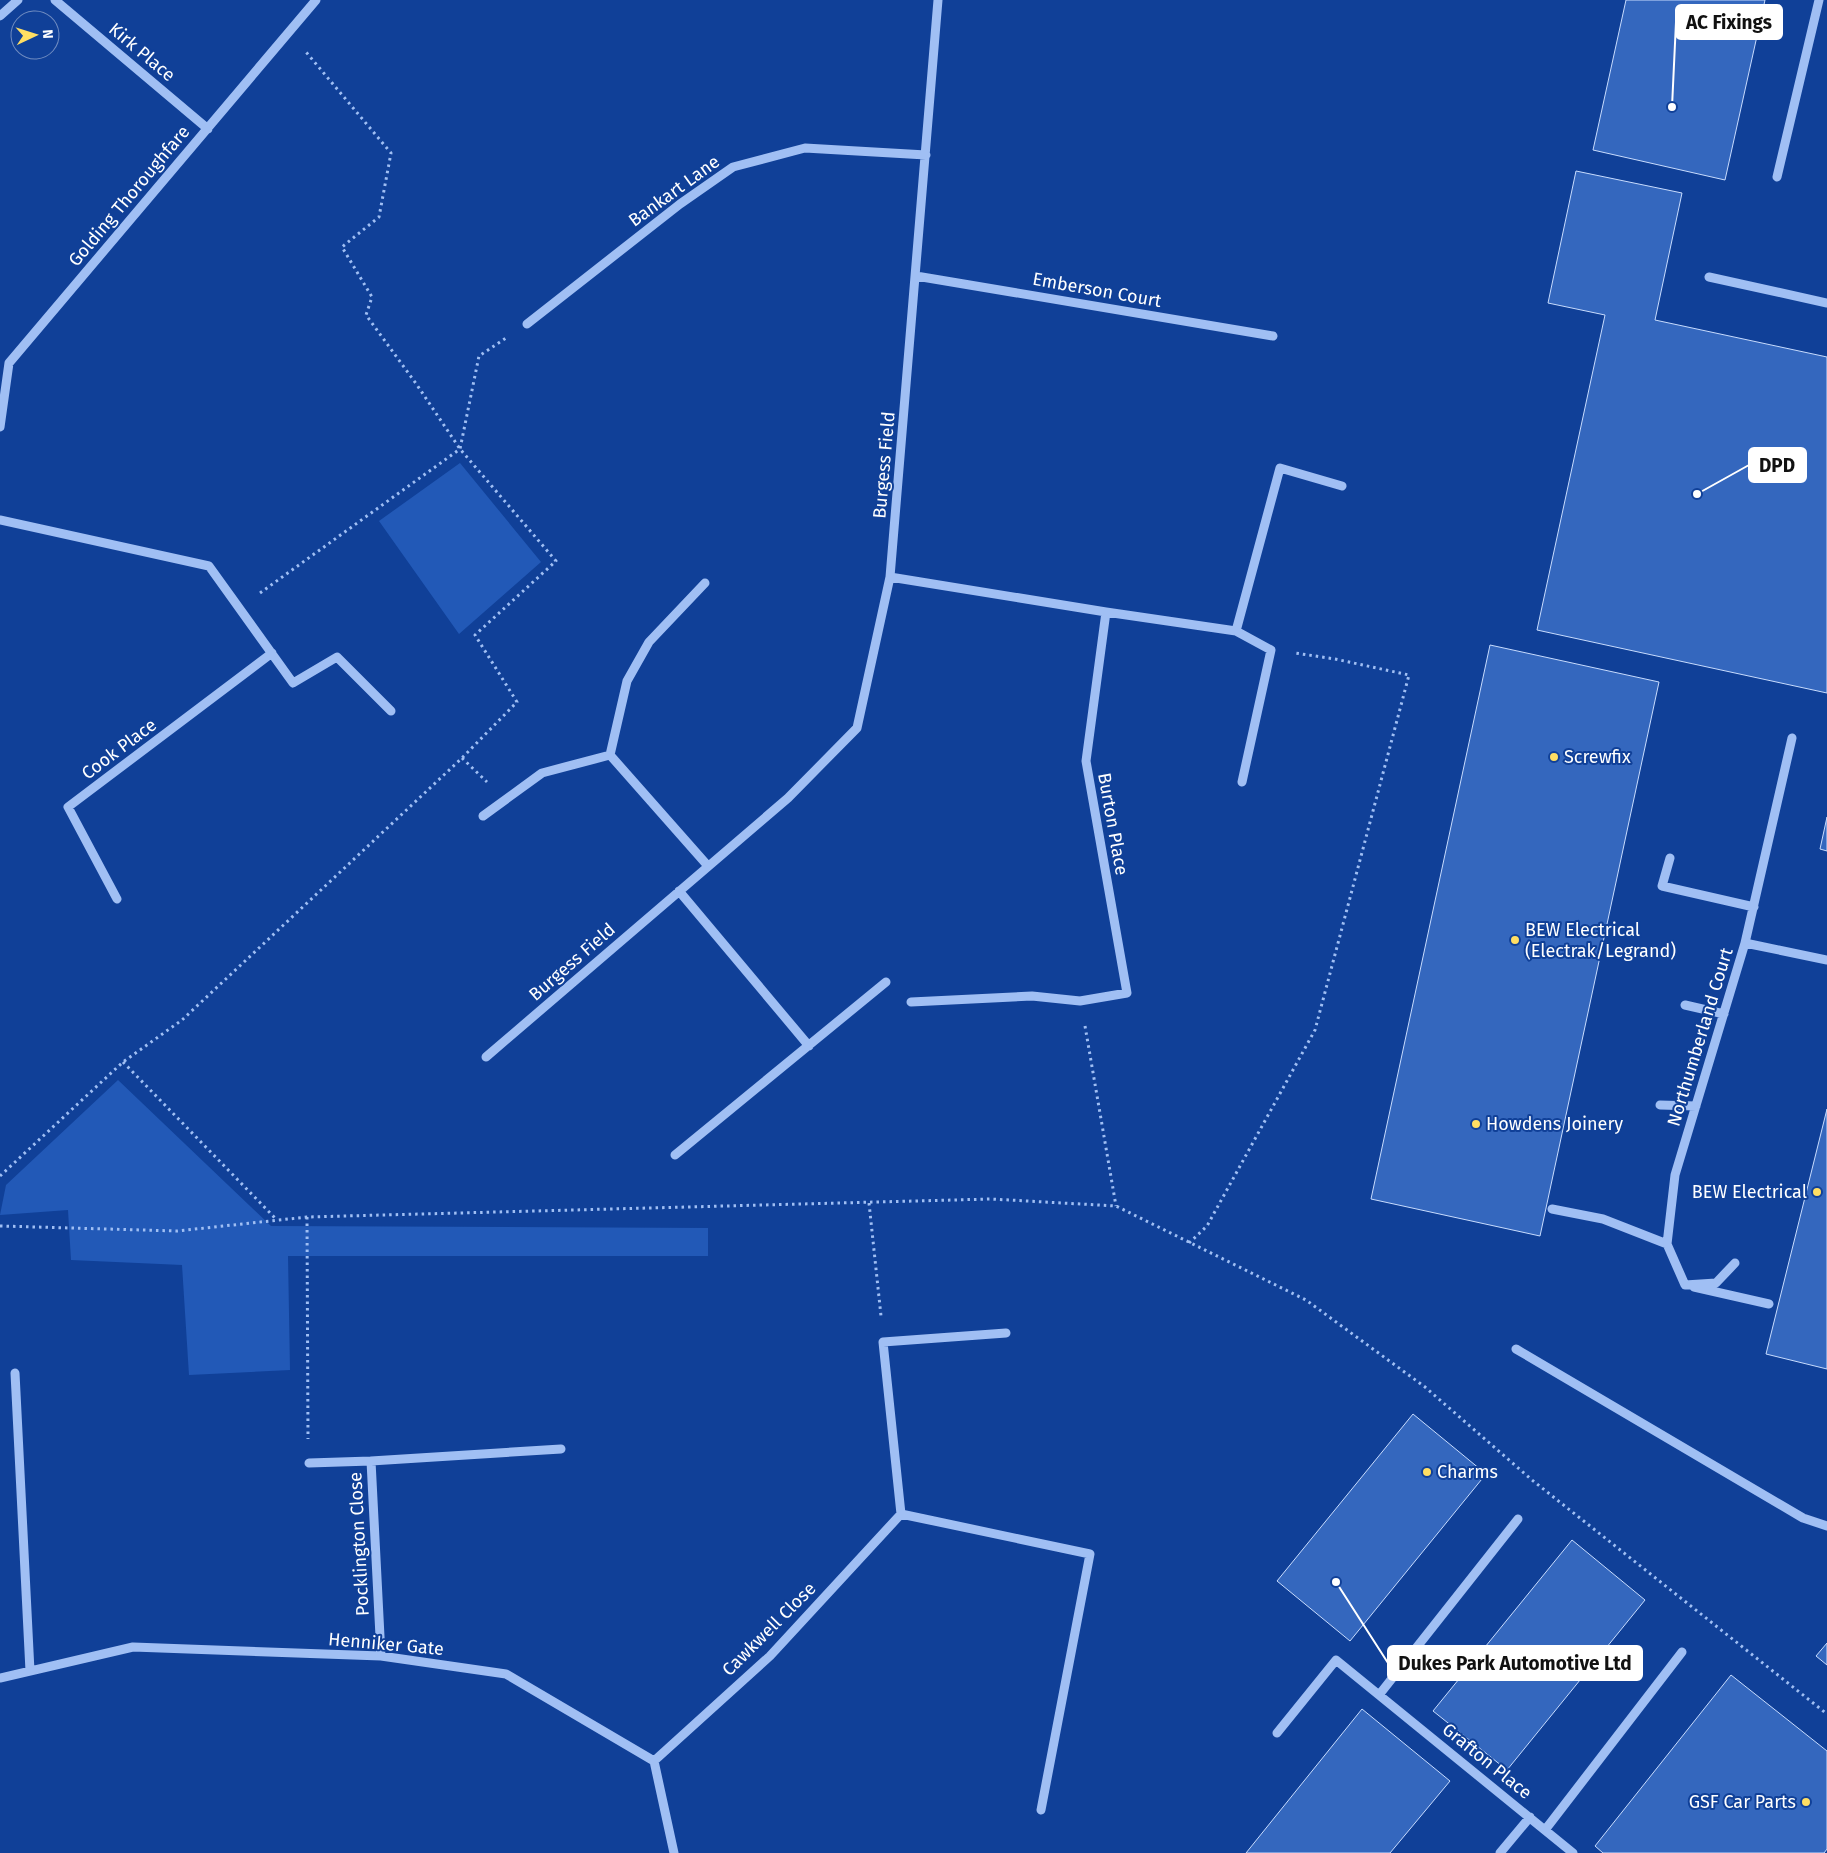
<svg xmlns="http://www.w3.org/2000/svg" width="1827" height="1853" viewBox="0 0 1827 1853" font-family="'Fira Sans',sans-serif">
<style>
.green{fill:#2259b7}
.building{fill:#3467be;stroke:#c8dcfe}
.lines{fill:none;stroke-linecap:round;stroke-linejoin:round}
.path{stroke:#a0bff4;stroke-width:3;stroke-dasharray:2.5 4;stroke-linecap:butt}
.minor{stroke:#a0bff4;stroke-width:9}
.poi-dot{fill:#ffde63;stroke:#104098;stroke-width:2}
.labels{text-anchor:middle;stroke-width:4;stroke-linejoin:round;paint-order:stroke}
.street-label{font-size:18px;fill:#fff;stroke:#104098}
.poi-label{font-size:18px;fill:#fff;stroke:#104098;text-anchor:start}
.leader{fill:none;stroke:#fff;stroke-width:2}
.callout-dot{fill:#fff;stroke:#104098;stroke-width:2}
.callout{fill:#fff;stroke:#fff;stroke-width:2}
.callout-label{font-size:19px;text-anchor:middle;font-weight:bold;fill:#111}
</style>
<rect width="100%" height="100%" fill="#104098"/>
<path class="green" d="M460,463l81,99 -82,72 -80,-113z
M118,1080l153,146 437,2v28h-420l2,114 -101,5 -7,-110 -111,-5 -3,-50 -68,5 6,-30z"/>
<path class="building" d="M1626,0h139l-40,180 -132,-30z
M1576,171l106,22 -27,127 172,37v336l-290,-63 68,-315 -57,-12z
M1490,645l169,37 -119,554 -169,-37z
M1827,817v34l-7,-2z
M1827,1109v260l-61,-15z
M1413,1414l73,60 -136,167 -73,-60z
M1572,1540l73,60 -138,170 -74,-59z
M1827,1643v22l-11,-9z
M1731,1675l96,76v98l-3,4h-221l-8,-7z
M1362,1709l88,72 -60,72h-144z"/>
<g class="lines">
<path class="path" d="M260,593l200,-144 19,-93 27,-18
M462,758l25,24
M1085,1026l31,180
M123,1062l152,156
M0,1176l123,-114 59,-42 280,-262 55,-56 -42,-67 81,-74 -96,-112 -43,-64 -51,-70 6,-18 -30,-50 37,-30 12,-64 -85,-101
M869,1203l12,113
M307,1217l1,222
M0,1226l177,5 130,-14 684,-18 125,7 190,94 119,87 107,93 295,234
M1189,1243l18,-17 108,-196 94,-355 -74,-16 -40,-6"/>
<path class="minor" d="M55,0l153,129
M0,16l18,-16
M1777,177l42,-177
M916,276l357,60
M1709,277l118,26
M527,324l153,-120 53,-37 72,-19 121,7
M0,427l9,-64 307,-363
M0,520l209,46 84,117 44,-26 54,54
M890,577l216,35 130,19 35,19 -29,132
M1236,631l44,-163 62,18
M610,755l98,111
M483,816l59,-43 68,-18 17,-74 22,-39 56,-59
M1670,858l-8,28 92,21
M679,891l130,155
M117,899l-49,-92 204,-154
M1745,943l47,-205
M911,1002l121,-6 48,5 47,-8 -41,-232 20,-149
M1685,1005l39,9
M486,1057l302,-259 69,-70 33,-151 48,-577
M1660,1105l36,1
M675,1155l211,-173
M1552,1209l51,10 64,25
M1735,1263l-19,20 -31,2 -18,-41 8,-69 70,-232 82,17
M1694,1287l75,17
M1516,1349l287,169 24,8
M15,1373l15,298
M309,1463l62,-2
M901,1514l189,40 -49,256
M381,1656l-10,-195 190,-12
M0,1678l133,-31 248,9 125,18 148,87 20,92
M1379,1695l139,-176
M1277,1733l59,-73 237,193
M654,1761l116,-105 131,-142 -18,-172 123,-9
M1545,1830l137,-178
M1500,1853l30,-36"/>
</g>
<g class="poi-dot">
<circle cx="1554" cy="757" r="5"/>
<circle cx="1515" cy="940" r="5"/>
<circle cx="1476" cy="1124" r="5"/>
<circle cx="1817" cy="1192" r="5"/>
<circle cx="1427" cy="1472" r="5"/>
<circle cx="1806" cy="1802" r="5"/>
</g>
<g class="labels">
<g class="street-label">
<text transform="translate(142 52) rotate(40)" y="6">Kirk Place</text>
<text transform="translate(674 191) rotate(-36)" y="6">Bankart Lane</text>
<text transform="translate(129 196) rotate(-50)" y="6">Golding Thoroughfare</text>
<text transform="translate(1097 290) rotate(10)" y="6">Emberson Court</text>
<text transform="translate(884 465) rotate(-85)" y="6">Burgess Field</text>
<text transform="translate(119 749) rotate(-37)" y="6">Cook Place</text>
<text transform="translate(1113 824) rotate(80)" y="6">Burton Place</text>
<text transform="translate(572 962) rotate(-41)" y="6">Burgess Field</text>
<text transform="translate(1700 1037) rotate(-73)" y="6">Northumberland Court</text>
<text transform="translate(359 1544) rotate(-93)" y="6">Pocklington Close</text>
<text transform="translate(769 1629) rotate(-45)" y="6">Cawkwell Close</text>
<text transform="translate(386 1644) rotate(5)" y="6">Henniker Gate</text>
<text transform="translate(1487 1761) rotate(39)" y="6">Grafton Place</text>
</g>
<g class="poi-label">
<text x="1564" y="763">Screwfix</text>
<text x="1525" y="936">BEW Electrical<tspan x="1525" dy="21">(Electrak/Legrand)</tspan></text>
<text x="1486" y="1130">Howdens Joinery</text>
<text x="1807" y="1198" text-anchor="end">BEW Electrical</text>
<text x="1437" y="1478">Charms</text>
<text x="1796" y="1808" text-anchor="end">GSF Car Parts</text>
</g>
</g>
<path class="leader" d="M1672 107L1676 22M1697 494L1749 465M1336 1582L1388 1663"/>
<g class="callout-dot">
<circle cx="1672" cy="107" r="5"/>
<circle cx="1697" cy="494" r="5"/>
<circle cx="1336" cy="1582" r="5"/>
</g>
<g class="callout">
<rect x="1676" y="5" width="106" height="34" rx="5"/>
<rect x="1749" y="448" width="57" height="34" rx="5"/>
<rect x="1388" y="1646" width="254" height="34" rx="5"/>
</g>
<g class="callout-label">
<text x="1729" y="29">AC Fixings</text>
<text x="1777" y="472">DPD</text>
<text x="1515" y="1670">Dukes Park Automotive Ltd</text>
</g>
<g transform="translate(35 35) rotate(86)"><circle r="24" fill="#104098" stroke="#708cc1"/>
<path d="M0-4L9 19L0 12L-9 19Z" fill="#ffde63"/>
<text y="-8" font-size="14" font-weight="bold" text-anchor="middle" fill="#ffffff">N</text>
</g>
</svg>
